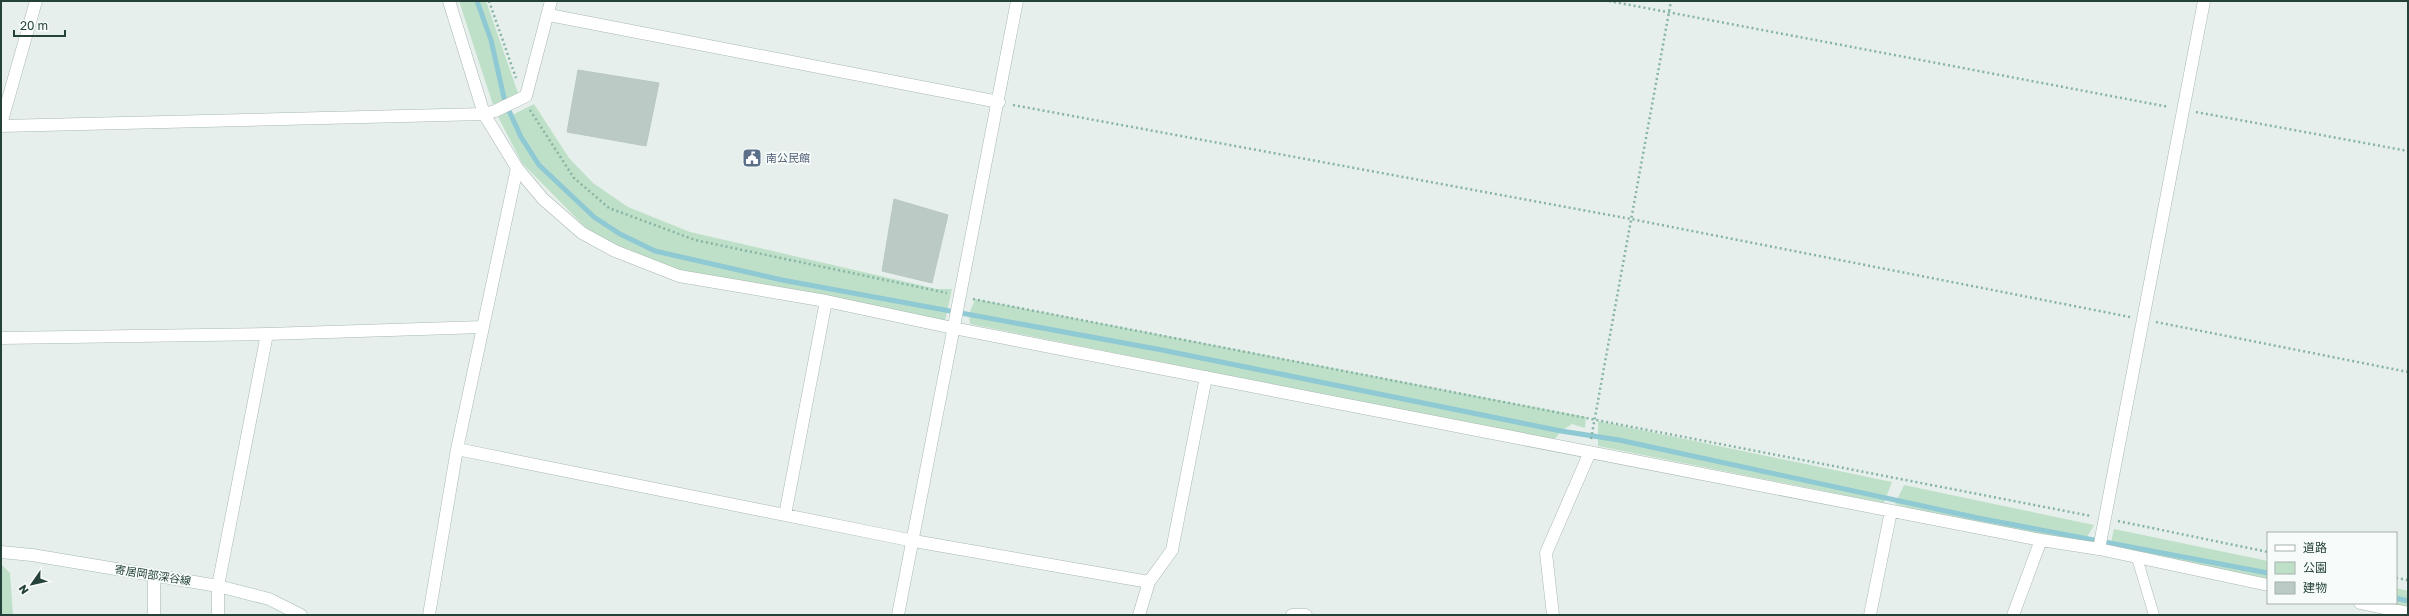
<svg xmlns="http://www.w3.org/2000/svg" width="2409" height="616" viewBox="0 0 2409 616" font-family="'Golos Text','Noto Sans JP',sans-serif">
<style>
.green{fill:#bfe0c8;fill-rule:evenodd}
.lines{fill:none;stroke-linecap:round;stroke-linejoin:round}
.stream{stroke:#8ec9d4;stroke-width:5}
.building{fill:#bbcac4;stroke:#b8c9c2}
.service-casing{stroke:#a8b8b2;stroke-width:11}
.minor-casing{stroke:#a8b8b2;stroke-width:13}
.tertiary-casing{stroke:#a8b8b2;stroke-width:13}
.secondary-casing{stroke:#a4bbb3;stroke-width:13}
.path{stroke:#86b3a5;stroke-width:2.5;stroke-dasharray:2 3;stroke-linecap:butt}
.service{stroke:#fff;stroke-width:10}
.minor{stroke:#fff;stroke-width:12}
.tertiary{stroke:#fff;stroke-width:12}
.secondary{stroke:#fff;stroke-width:12}
.labels{text-anchor:middle;stroke-width:3.5;stroke-linejoin:round;paint-order:stroke}
.service-label{font-size:11px;fill:#4e5e75;stroke:#f7fbf9;text-anchor:start}
.street-label{font-size:11px;fill:#24423a;stroke:#f7fbf9}
</style>
<rect width="100%" height="100%" fill="#e6efeb"/>
<path class="green" d="M459,1h27l33,95 -14,6 7,13 22,-11 35,54 24,25 35,24 62,25 247,57h15l-7,32 -265,-50 -61,-25 -33,-18 -64,-65 -27,-52z
M975,299l611,118 -1,11 -13,-4 -11,7 -7,9 -584,-116 -1,-10zM1003,320l247,48h-1z
M1598,421l294,61 -8,21 -286,-57z
M1904,485l190,40 -10,17 -155,-29 -34,-9z
M2114,529l154,32v12l-11,-2 11,2v6l-137,-27 -4,-6 -16,-3z
M1,564l9,9 3,42h-12z
M2396,588l12,3v16l-20,-4h8z"/>
<g class="lines">
<path class="stream" d="M477,1l14,39 14,62 16,35 18,28 55,52 26,17 35,17 127,29 380,70 399,81 58,9 359,78 290,55
M2396,598l12,3"/>
</g>
<path class="building" d="M578,70l81,13 -13,63 -79,-14z
M894,199l54,16 -16,68 -50,-12z"/>
<g class="lines">
<g class="service-casing">
<path id="service" d="M2137,558l17,57"/>
</g>
<g class="minor-casing">
<path id="minor" d="M449,1l35,113 33,54 26,31 39,34 33,18 64,25 147,25 127,27 1088,212 58,9 169,36
M549,15l450,87
M1,126l483,-12 11,-3 31,-15 25,-95
M1,338l266,-4 216,-7
M457,449l457,92 235,41
M785,515l41,-214
M2099,549l105,-548
M154,576v39
M2360,603l48,10
M218,615v-29l49,-252
M429,615l28,-166 60,-281
M1139,615l10,-33 23,-32 34,-173
M1292,615h14
M1553,615l-7,-62 44,-101
M1870,615l21,-104
M2013,615l28,-75"/>
</g>
<g class="tertiary-casing">
<path id="tertiary" d="M1,124l35,-123
M898,615l119,-614"/>
</g>
<g class="secondary-casing">
<path id="secondary" d="M1,552l31,3 186,31 51,13 32,16"/>
</g>
<path class="path" d="M489,1l27,77
M1609,1l560,106
M1013,105l618,114 499,98
M530,110l44,68 35,30 86,32 252,53
M2196,112l212,39
M973,299l1118,217
M2156,322l252,50
M1591,439l80,-438
M2118,521l150,31
M2396,578l12,2"/>
<use href="#service" class="service"/>
<use href="#minor" class="minor"/>
<use href="#tertiary" class="tertiary"/>
<use href="#secondary" class="secondary"/>
</g>
<defs>
<g id="civic-square" transform="scale(1)"><rect x="-9" y="-9" width="18" height="18" rx="4" fill="#5c6f8a" stroke="#f7fbf9"/><path d="M-.6-6.5H3V-4.5H.6V-3L4-1V1h2V6H-6V1h2V-1L-.6-3ZM-1.2 2.5V6h2.4V2.5Z" fill="#fff"/></g>
</defs>
<g fill-rule="evenodd">
<use href="#civic-square" x="752" y="158"/>
</g>
<g class="labels">
<g class="service-label">
<text x="766" y="162">南公民館</text>
</g>
<g class="street-label">
<text transform="translate(153 575) rotate(9)" y="4">寄居岡部深谷線</text>
</g>
</g>
<rect width="2409" height="616" fill="none" stroke="#24423a" stroke-width="4"/>
<rect x="2267" y="532" width="130" height="72" fill="#f7fbf9" stroke="#a3b1ad"/>
<rect x="2275" y="545" width="20" height="6" fill="#ffffff" stroke="#a3b1ad"/>
<text x="2303" y="552" font-size="12" fill="#24423a">道路</text>
<rect x="2275" y="562" width="20" height="12" fill="#bfe0c8" stroke="#a3b1ad"/>
<text x="2303" y="572" font-size="12" fill="#24423a">公園</text>
<rect x="2275" y="582" width="20" height="12" fill="#bbcac4" stroke="#a3b1ad"/>
<text x="2303" y="592" font-size="12" fill="#24423a">建物</text>
<g transform="translate(32 584) rotate(236)" stroke="#f7fbf9" stroke-width="3" paint-order="stroke">
<path d="M0-3L7 15L0 10L-7 15Z" fill="#24423a"/>
<text y="-6" font-size="11" font-weight="bold" text-anchor="middle" fill="#24423a">N</text>
</g>
<path d="M14 30v6h51v-6" fill="none" stroke="#24423a" stroke-width="2"/>
<text x="20" y="30" font-size="12" fill="#24423a" stroke="#f7fbf9" stroke-width="3" paint-order="stroke">20 m</text>
</svg>
